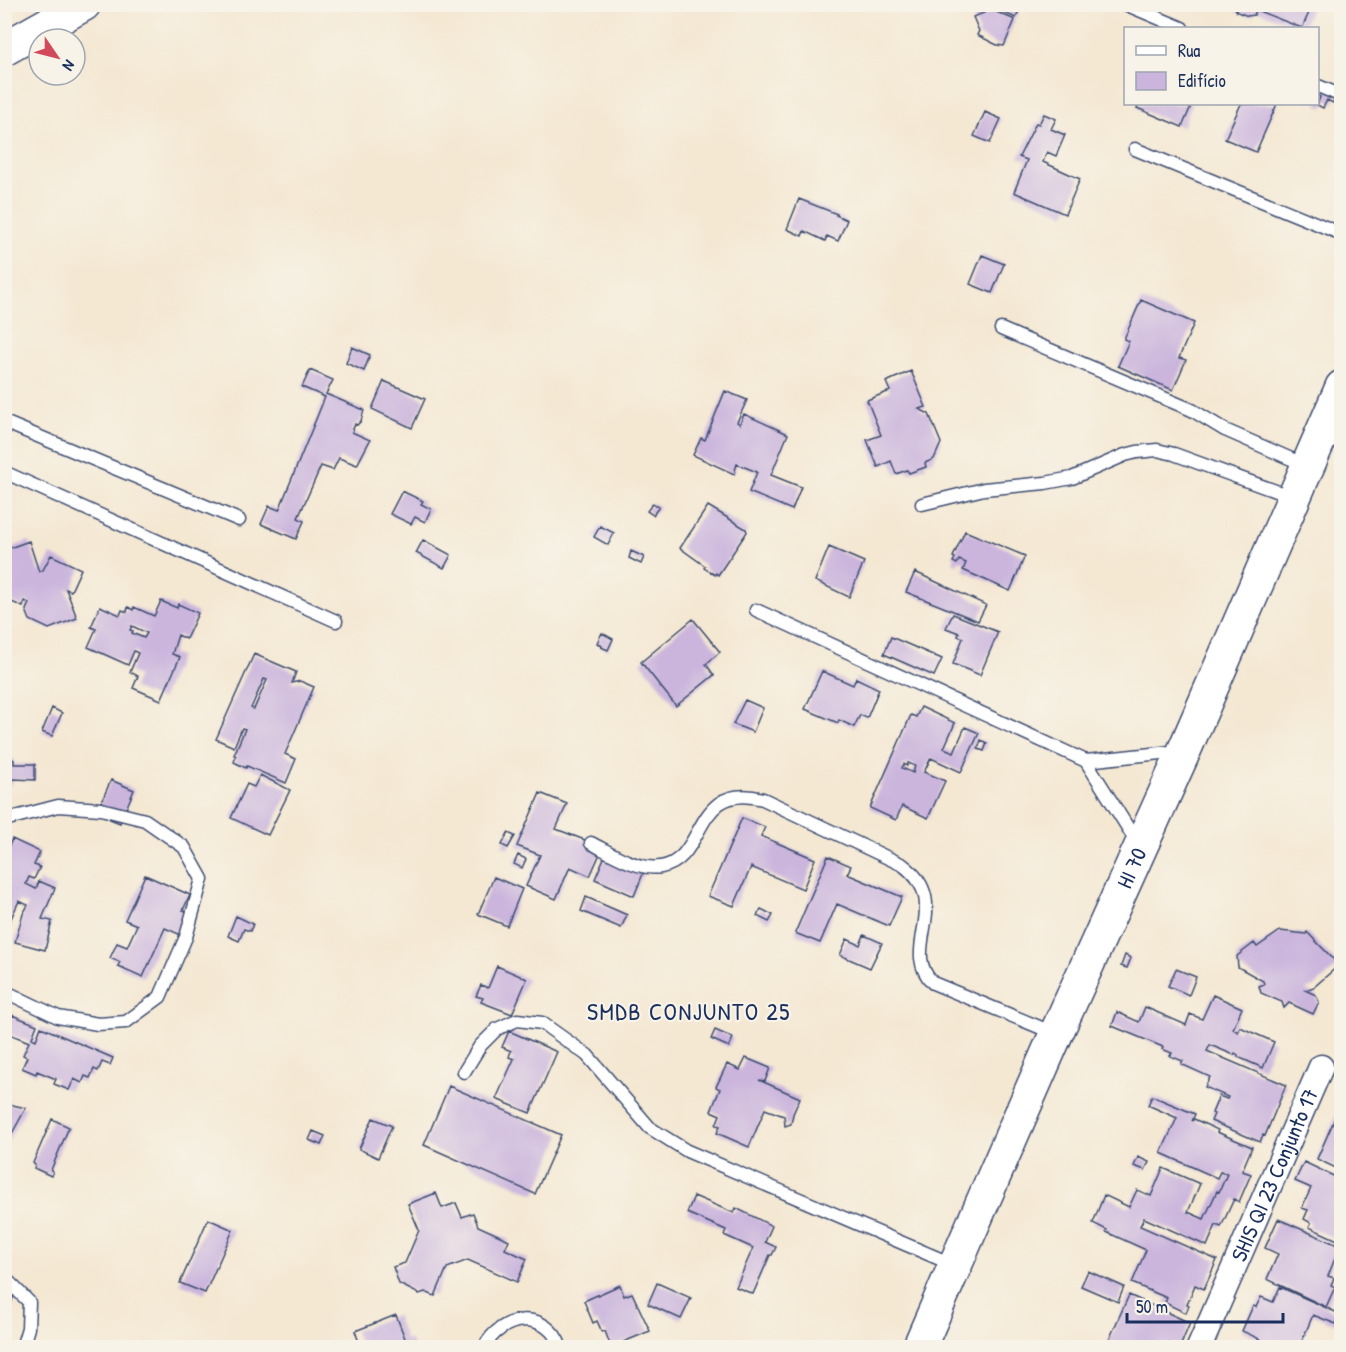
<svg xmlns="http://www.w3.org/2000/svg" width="1346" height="1352" viewBox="0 0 1346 1352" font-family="'Patrick Hand',sans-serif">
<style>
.building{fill:#cbb5dd;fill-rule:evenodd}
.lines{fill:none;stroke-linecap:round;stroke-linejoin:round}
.lane-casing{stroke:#3c4b70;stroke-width:15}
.street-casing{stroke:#3c4b70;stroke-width:27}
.secondary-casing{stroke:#3c4b70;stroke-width:36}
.lane{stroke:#fff;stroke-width:12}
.street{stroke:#fff;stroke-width:24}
.secondary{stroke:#fff;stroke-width:33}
.labels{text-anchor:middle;stroke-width:4.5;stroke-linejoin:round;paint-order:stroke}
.street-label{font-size:22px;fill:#1b2f5e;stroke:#f7f3e8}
.neighbourhood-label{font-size:24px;letter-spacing:1.5px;fill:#1b2f5e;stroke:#f7f3e8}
</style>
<rect width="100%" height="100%" fill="#f7f3e8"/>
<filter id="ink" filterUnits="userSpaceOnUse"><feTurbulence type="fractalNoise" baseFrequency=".0167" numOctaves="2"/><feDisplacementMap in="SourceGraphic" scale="12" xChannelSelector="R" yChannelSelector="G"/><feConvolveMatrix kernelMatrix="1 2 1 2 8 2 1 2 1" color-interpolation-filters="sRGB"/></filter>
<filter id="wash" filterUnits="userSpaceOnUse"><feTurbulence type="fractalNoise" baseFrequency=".008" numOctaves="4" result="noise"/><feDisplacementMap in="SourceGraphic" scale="24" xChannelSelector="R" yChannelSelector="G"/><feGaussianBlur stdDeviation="1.35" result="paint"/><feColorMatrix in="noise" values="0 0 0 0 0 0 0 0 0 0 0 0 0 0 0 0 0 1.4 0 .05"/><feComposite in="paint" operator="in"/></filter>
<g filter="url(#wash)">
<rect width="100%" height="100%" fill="#f4e8d3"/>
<g id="blocks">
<path class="building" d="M984,4h38l-6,14z
M1233,4h80l-11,24 -46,-18 -2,5 -6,1 -11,-4z
M985,7l30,13 -11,26 -7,-1 -20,-10 2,-4 -6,-14 11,-4z
M1318,87l21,2 -6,14 -6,-3 -4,8 -6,-3 3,-8 -2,-1z
M1139,104h53l-10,23 -45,-19z
M1241,104h36l-21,48 -31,-13z
M985,112l16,7 -11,24 -16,-7z
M1044,114l12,5 -5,10 14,6 -9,21 -9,-4 -4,10 37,17 -15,35 -51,-22 13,-32 -8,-3 17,-34 3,1z
M799,199l38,15 -1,1 11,5 -9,21 -11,-5 -2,5 -21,-10 -2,5 -15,-7z
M982,255l22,9 -12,29 -22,-9z
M1141,300l53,23 -15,35 7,2 -13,30 -55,-24 11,-25 -5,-2z
M352,347l18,8 -6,16 -18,-8z
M310,370l23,10 -7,14 38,16 -3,11 -4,4 -2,-1 -3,8 18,8 -13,25 -18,-7 -6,12 -12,-4 -23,52 6,3 -8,18 -35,-15 8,-18 10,4 46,-113 -23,-10z
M911,371l15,36 -7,2 10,5 12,29 -7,16 -9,4 1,4 -17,6 -2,-3 -11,4 -5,-13 -13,6 -11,-27 14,-5 -14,-35 23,-9 -4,-9z
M384,381l41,18 -13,29 -40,-19z
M725,391l22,9 -10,22 3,2 4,-10 44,20 -17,41 30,12 -9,23 -43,-18 8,-20 -20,-8 -3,10 -41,-19 8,-17 4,2z
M402,491l21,10 -2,3 10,5 -6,13 -10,-5 -4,7 -21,-10z
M653,503l6,4 -6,8 -6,-4z
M708,506l38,23 1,3 -29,43 -2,-2 -1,2 -11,-7 1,-2 -25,-18z
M600,526l14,7 -6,12 -14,-8z
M965,531l60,25 -15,35 -47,-21 3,-7 -7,-3 -2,4 -4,-2 2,-4 -2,-1z
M423,540l28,15 -7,13 -28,-15z
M29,541l10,31 4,-2 8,-15 30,14 -10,22 -5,-2 11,29 -28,11 -19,-9 -4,-10 3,-7 -4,-2 -2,6 -18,-8v-41l5,-3 -3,-6z
M829,547l35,15 -15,35 -34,-16z
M631,551l13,6 -3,7 -12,-6z
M915,572l71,33 -8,16 -72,-29z
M161,601l16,7 1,-4 20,9 -12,26 -8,-4 -6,19 8,3 -19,43 -28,-12 5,-12 -8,-4 8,-19 -4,-2 -6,14 -40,-18 8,-18 -5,-2 9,-21 20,9 2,-5 5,2 1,-5 5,3 1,-3 20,9zM132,626l15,7 -3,5 -12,-5 1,-2 -3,-1z
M953,614l45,18 -18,43 -27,-11 10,-26 -5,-2 1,-3 -13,-5z
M693,619l27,33 -14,12 8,11 -38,31 -35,-44z
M602,633l11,6 -5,11 -7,-3 1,-1 -5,-3z
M891,637l51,22 -8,17 -50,-22z
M254,654l42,18 -4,11 8,-2 14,6 -29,67 11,5 -10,24 -39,-17 -1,2 -12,-6 2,-6 -2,-1 11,-26 -3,-1 -8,19 -18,-8zM264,679l3,1 -13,29 -3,-1z
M822,671l31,14 3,-7 23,11 -12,29 -7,-3 -6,12 -15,-7 -1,3 -33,-14z
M745,700l18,8 -10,24 -20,-8z
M921,707l34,16 -11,25 10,4 11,-25 14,6 -18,39 -30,-14 -7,14 21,9 -17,37 -26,-12 -6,14 -26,-12 41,-93 5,2zM908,763l7,3 -2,7 -11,-5 2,-4 3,2z
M52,708l10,5 -10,23 -10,-4z
M981,740l6,3 -3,8 -6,-2z
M4,754l10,6v4h21v16l-21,-1 -5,7 -5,1z
M260,775l30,15 -22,45 -37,-17 16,-34 7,3z
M111,780l23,10 -14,33 -10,-4 3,-6 -14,-6z
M540,793l27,11 -11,25 47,18 -13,29 -20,-9 -14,32 -30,-13 14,-31 -23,-9z
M742,818l23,9 -4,9 54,23 -12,30 -52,-22 -17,39 -26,-10z
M508,833l7,3 -7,12 -6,-3z
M12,839l28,13 -6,13 6,2 -6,12 -5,-2 -3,7 10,5 3,-8 16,7 -13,31 10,2 -7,29 -30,-8 8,-28 5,-9 -9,-4 -15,33v-77z
M606,853l39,16 -11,27 -39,-17z
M518,855l8,4 -4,9 -8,-4z
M828,856l23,10 -4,8 55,23 -13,29 -52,-22 -17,39 -25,-10z
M145,875l45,20 -7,15 8,3 -10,22 -16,-7 -22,49 -25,-11 2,-4 -10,-4 7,-15 10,4 10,-22 -12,-5z
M494,877l28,12 -15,37 -29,-12z
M586,897l41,18 -6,13 -40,-17z
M761,909l12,6 -4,7 -12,-6z
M236,916l17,8 -3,7 -6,-2 -5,12 -11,-5z
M1280,931l26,3 1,-2 32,33 -25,22 -9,3 11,5 3,7 -6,12 -24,-11 -5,5 -2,-6 -21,-9 -2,-7 5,-2 -1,-3 -25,-14 -1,-11 17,-13 3,4z
M864,935l18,8 -12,25 -30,-13 7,-16 13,6z
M1125,955l6,3 -4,10 -6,-2z
M497,966l30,13 -15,35 -31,-12 2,-4 -7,-2 5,-11 7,3z
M1176,969l20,8 -7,18 -21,-9z
M1213,995l29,13 -9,21 5,3 2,-5 34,15 -11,26 -25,-11v-2l-3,-2 -1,2 -24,-10 -3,6 79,34 -21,51 -2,-1 -3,7 -49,-21 3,-7 -2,-1 7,-17 8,3 1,-2 -23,-10 5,-10 -29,-13 2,-3 -13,-5 2,-3 -10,-4 1,-2 -51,-21 5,-14 22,10 6,-15 41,18 4,-11 12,5z
M12,1015l25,10 -5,13 4,2 5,-13 72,31 -3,7 -8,-3 -4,9 -4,-2 -4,9 -5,-2 -3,7 -8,-4 -5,11 -15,-6 2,-5 -19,-8 -1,3 -14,-6 5,-11 -4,-2 6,-13 -24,-10z
M715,1030l18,8 -4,9 -18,-8z
M509,1031l48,21 -27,61 -34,-14 18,-40 -5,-2 2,-6 -9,-4z
M746,1058l24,10 -5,13 -6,-1 41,18 -7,16 -2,10 -6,2 -1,-10 -19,-7 -16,38 -32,-14 3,-7 -4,-1 4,-10 -9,-4 9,-22 -4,-2 11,-23 13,6z
M449,1086l112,49 -26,59 -111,-49z
M1152,1096l43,18 -3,7 2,-2 24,11 -1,2 35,15 -10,24 9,3 -12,28 -5,-3 -13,28 -5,-2 -9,21 -63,-28 -4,8 77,34 -13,29 -9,-4 -8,19 2,1 -3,8 -21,-10 2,-5 -35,-15 14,-33 -40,-18 1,-2 -14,-7 11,-28 25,12 8,-17 14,6 12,-28 37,16 -12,28 16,7 13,-28 2,1 8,-18 -7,-2 -3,6 -56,-25 16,-35 -29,-13z
M4,1103l22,5 -22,40z
M1339,1109l3,1v61l-25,-12z
M373,1118l19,8 -14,32 -19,-9z
M52,1119l17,8 -18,43 2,2 -2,4 -17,-8 1,-3 -2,-2z
M313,1131l12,5 -4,9 -12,-5z
M1138,1157l11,5 -4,8 -11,-4z
M1304,1162l38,18v62l-33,-15 2,-4 -7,-4 4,-9 -6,-2 9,-20 -16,-7z
M436,1193l6,15 14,-5 6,14 11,-4 5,13 31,14 -4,9 22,10 -10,23 -49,-22 -21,8 -12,28 -10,-4 -6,2 -20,-10 -6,-17 12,-4 14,-33 -11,-26z
M694,1196l40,17 2,-5 36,18 -7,16 11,5 -4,8h-2l-17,39 -17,-7 17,-39 -29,-13 2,-5 -39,-17z
M208,1219l25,11 -28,63 -25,-10z
M1278,1219l62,27 -12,30 6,2 -3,7 4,2 -9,20 -59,-28 11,-25 -13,-6z
M1088,1271l36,16 -6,15 -37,-16z
M657,1283l34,15 -10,21 -33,-15z
M620,1285l4,11 8,-3 18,38 -39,16 -6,-16 -3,1 -5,-11 -4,2 -9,-22z
M1280,1287l60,27 -4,10 -23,-9 -14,33h-20l-37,-17 11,-25 3,1 5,-10 12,5z
M4,1291l10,4 -9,27h-1z
M1129,1295l61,28 -10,24 -10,-4 -2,5h-47l-13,-6z
M396,1315l10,26 4,-2 4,9h-53l-6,-17z"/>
</g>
</g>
<g filter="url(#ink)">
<use href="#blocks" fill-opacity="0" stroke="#3c4b70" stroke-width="1.5"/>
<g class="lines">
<g class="lane-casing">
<path id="lane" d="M1125,4l57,24
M1318,86l24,10
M1135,149l207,85
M1001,329l191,81 33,20 80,35
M4,422l235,98
M4,472l332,149
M922,504l62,-15 61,-6 27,-5 53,-23 12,-3 20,-2 17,4 118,43
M756,610l330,151 94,-10
M1086,761l52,83
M4,820l54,-14 43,3 44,11 39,27 18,32 -16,58 -26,60 -34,25 -28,2 -40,-7 -54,-26
M591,843c20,10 47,28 70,24 46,-7 31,-87 102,-68l140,66c52,39 -5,84 30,118l123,51
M464,1072l16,-26 17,-17 20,-9 25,3 45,32 63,73 37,23 267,114
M4,1280l4,1 21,21 -1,26 -6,20
M484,1348c17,-34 63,-40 77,0"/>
</g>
<g class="street-casing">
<g id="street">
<path id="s1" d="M1199,1348l122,-281"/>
</g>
</g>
<g class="secondary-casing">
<g id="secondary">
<path d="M4,49l80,-45"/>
<path id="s2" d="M919,1348l137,-314 128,-283 158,-364"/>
</g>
</g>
<use href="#lane" class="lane"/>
<use href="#street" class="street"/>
<use href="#secondary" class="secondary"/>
</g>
</g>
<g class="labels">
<g class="street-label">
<text dy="8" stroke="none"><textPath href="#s2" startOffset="525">HI 70</textPath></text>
<text dy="8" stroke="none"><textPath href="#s1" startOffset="189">SHIS QI 23 Conjunto 17</textPath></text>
</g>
<g class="neighbourhood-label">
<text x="689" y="1020">SMDB CONJUNTO 25</text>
</g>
</g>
<rect width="1346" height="1352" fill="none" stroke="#f7f3e8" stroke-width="24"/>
<rect x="1124" y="27" width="195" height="78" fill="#f7f3e8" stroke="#9fa5b1" stroke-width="1.5"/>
<rect x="1136" y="46" width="30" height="9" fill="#ffffff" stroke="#9fa5b1" stroke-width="1.5"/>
<text x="1178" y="57" font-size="18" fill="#1b2f5e">Rua</text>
<rect x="1136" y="72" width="30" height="18" fill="#cbb5dd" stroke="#9fa5b1" stroke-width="1.5"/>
<text x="1178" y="87" font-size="18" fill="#1b2f5e">Edifício</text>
<g transform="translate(57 57) rotate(125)"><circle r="28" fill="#f7f3e8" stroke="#9fa5b1" stroke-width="1.5"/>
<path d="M0-4.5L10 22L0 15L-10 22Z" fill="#d1495b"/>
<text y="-9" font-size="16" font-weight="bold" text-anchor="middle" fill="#1b2f5e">N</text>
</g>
<path d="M1127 1313v9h156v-9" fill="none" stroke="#1b2f5e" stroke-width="3"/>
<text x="1136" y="1313" font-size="18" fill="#1b2f5e" stroke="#f7f3e8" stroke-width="4.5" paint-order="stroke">50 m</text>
</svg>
